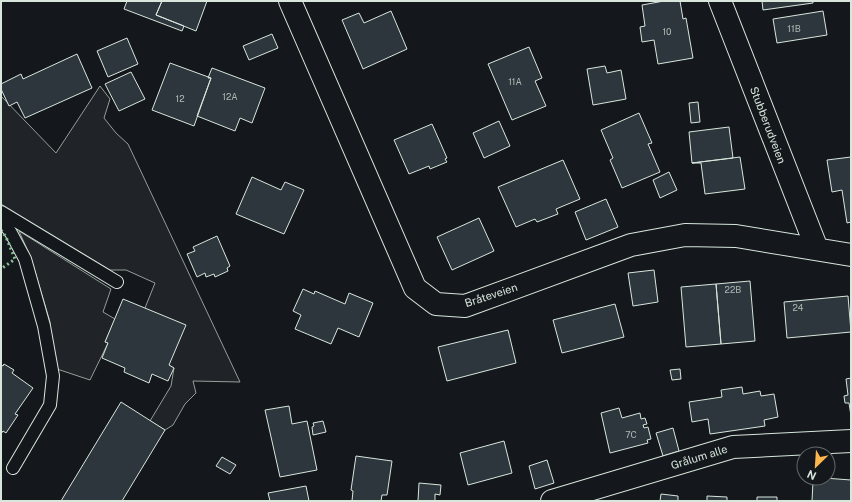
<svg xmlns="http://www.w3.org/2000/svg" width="852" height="502" viewBox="0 0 852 502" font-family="'Public Sans',sans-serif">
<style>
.green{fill:#202428;stroke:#939e99}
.building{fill:#2c363c;stroke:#d8e6dc}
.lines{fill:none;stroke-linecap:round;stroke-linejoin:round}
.lane-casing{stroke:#d8e6dc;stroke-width:14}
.street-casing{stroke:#d8e6dc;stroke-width:24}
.lane{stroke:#14181c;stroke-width:12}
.street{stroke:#14181c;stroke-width:22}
.hedge{stroke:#8ac095;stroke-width:3;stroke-dasharray:2 3;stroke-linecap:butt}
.labels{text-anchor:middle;stroke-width:3;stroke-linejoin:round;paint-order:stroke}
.number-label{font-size:9px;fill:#adbab4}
.street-label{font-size:11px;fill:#d8e6dc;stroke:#14181c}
</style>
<rect width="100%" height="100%" fill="#14181c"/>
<path class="green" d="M100,86l10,13 -6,19 12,15 12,11 112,238 -47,-1 3,12 -11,11 -12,21 -8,5 -15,-9 21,-35 3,-18 -5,-3 -24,-57 10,-25 -29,-13h-16l-109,-66v-108l55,57z
M19,231l92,58 -8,23 12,7 -10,23 3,1 -18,37 -33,-11 -5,-21 -2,-26 -19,-64z"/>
<path class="building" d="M127,1h35l-6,14 28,11 -2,5 -58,-22z
M162,1h45l-11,30 -40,-16z
M664,1h16l3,18 3,-1 7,40 -35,6 -4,-24 -12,2 -2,-15 5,-1 -3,-21z
M762,1h51v2l-50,7z
M391,11l16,38 -44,20 -21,-49 17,-7 5,10z
M823,11l4,24 -50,8 -4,-24z
M272,34l6,14 -29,12 -6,-14z
M127,38l11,26 -30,13 -11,-26z
M529,47l13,31 -7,3 11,25 -34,14 -24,-56z
M77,54l15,34 -67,30 -8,-16 -8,4 -8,-17v-5l20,-10 2,5z
M170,63l41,15 -17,48 -42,-16z
M605,66l2,7 14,-3 5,29 -33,6 -6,-36z
M212,68l53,20 -13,35 -12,-5 -5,13 -38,-15 14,-38h-3z
M131,72l14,27 -26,12 -14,-27z
M698,102l2,20 -9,1 -2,-20z
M639,113l13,30 -4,1 12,28 -38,16 -12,-28 3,-2 -12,-28z
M499,121l11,25 -26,12 -11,-25z
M432,124l15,34 -2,1 2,3 -17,7 -1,-3 -20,8 -15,-34z
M729,127l4,31 -41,5 -3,-31z
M740,157l5,32 -40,5 -4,-31h-9z
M851,157v65l-4,1 -5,-33 -10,2 -5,-32z
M563,160l17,39 -24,10 2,5 -21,8 -2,-3 -19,8 -18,-40z
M669,172l8,18 -17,8 -7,-18z
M252,177l29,13 4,-8 19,8 -20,44 -48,-20z
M606,199l12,28 -32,13 -11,-28z
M479,218l15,33 -42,19 -15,-33z
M217,236l13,30 -3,2 1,3 -13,6 -1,-3 -8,3 -1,-4 -8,4 -10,-23 8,-3 -2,-4z
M654,270l4,32 -25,4 -5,-33z
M750,281l5,60 -34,3 -5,-60z
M716,284l5,60 -35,3 -5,-60z
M303,289l11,5 1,-3 30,13 4,-11 24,10 -14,34 -21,-9 -7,16 -36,-15 6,-14 -8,-4z
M848,296l3,36 -64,6 -3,-36z
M123,299l63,26 -17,40 5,3 -6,13 -16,-7 -3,9 -25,-11 1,-4 -23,-10 6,-15 -3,-1z
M615,304l9,33 -62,16 -9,-33z
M508,330l8,33 -69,18 -9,-34z
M4,364l10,6 -2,3 21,15 -18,26 3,1 -12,18 -3,-2 -2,3v-69l2,1z
M680,369l1,10 -9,1 -2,-10z
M851,378v38l-2,-13h-4l-1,-7 4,-1 -2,-16z
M742,387l1,7 17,-3 1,5 13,-2 4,23 -14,3 1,6 -55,8 -2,-15 -16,3 -3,-20 33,-5 -1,-7z
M121,402l44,28 -43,71h-61z
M289,406l3,18 15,-3 10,49 -37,7 -15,-67z
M619,408l3,10 18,-5 1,6 4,-1 2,6 -4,1 1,3 4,-1 3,12 -4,1 1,3 -38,10 -9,-40z
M323,421l3,11 -13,3 -1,-8 2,-1 -1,-3z
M673,428l6,23 -16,5 -7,-23z
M504,441l8,32 -44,12 -8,-32z
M356,456l36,5 -5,34h-5l-1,6h-29l1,-10 -2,-1z
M222,457l14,8 -6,9 -14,-8z
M547,460l7,23 -19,6 -6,-23z
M824,478l27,2v21h-39l1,-20 11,1z
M419,483l22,2 -1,10 -5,-1v7h-17z
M306,486l3,15h-39l-2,-8z
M661,494l17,2v5h-18z
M707,496l20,1v4h-20z
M757,497h20v4h-20z"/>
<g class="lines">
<g class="lane-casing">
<path id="lane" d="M1,212l116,70
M1,219l10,14 14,26 19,67 9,50 -3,29 -37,63"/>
</g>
<g class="street-casing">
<path id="street" d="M290,1l125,287 21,16 29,2 166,-61 54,-10 51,1 115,19
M720,1l97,248
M552,501l181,-54 118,-6"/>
</g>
<use href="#lane" class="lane"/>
<use href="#street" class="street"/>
<path class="hedge" d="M1,230l5,7 9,22 -14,10"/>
</g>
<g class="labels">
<g class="number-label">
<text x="794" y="32">11B</text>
<text x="667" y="35">10</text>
<text x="515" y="85">11A</text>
<text x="230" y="100">12A</text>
<text x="180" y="102">12</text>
<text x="733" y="293">22B</text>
<text x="798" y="311">24</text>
<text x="631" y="438">7C</text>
</g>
<g class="street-label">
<text transform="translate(768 125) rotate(69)" y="4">Stubberudveien</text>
<text transform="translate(491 295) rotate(-18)" y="4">Bråteveien</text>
<text transform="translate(699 457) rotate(-17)" y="4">Grålum alle</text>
</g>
</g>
<rect width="852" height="502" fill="none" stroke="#d8e6dc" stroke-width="4"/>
<g transform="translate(816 466) rotate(205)"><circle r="19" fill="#14181c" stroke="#626a69"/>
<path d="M0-3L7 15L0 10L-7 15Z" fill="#ffb74d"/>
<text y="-6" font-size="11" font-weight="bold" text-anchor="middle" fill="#d8e6dc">N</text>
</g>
</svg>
